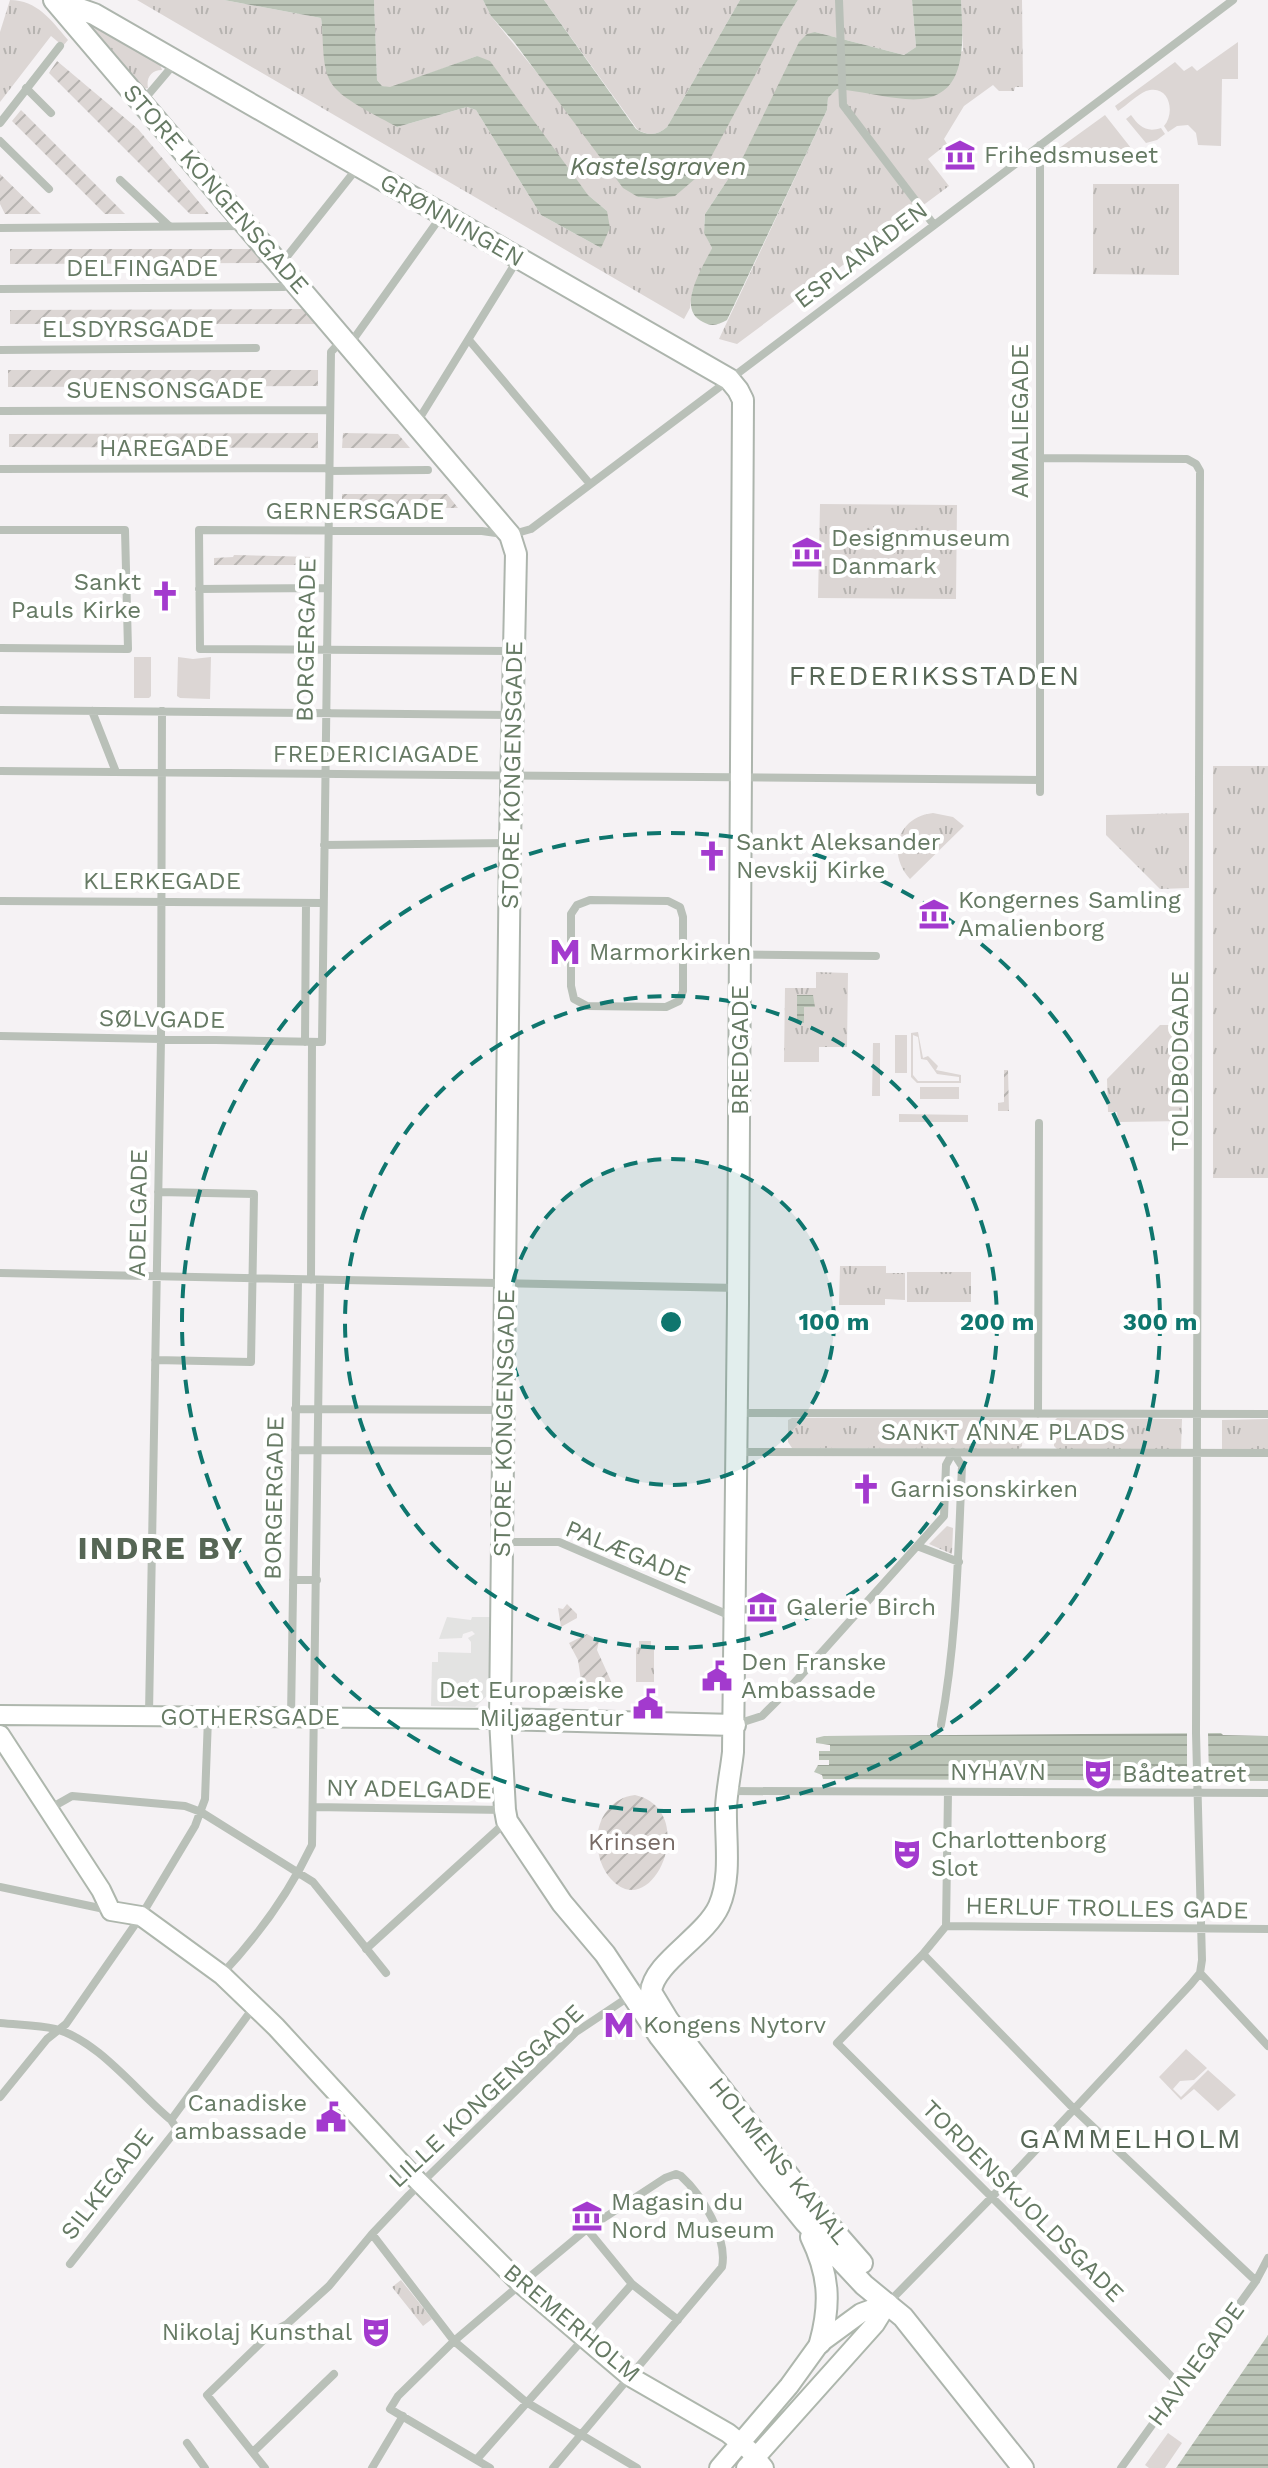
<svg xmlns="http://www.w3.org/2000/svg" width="1268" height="2468" viewBox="0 0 1268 2468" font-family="'Work Sans',sans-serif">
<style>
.built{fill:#e3e3e2}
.grass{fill:#dcd6d4;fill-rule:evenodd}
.park{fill:url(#park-tufts)}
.garden{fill:url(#garden-furrows)}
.water{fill:url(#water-rules)}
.pier{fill:#f5f2f4}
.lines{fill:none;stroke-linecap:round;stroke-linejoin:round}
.secondary-casing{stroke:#aeb7ad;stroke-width:22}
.primary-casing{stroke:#adb5ad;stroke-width:24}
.street{stroke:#b9c0b8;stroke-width:8}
.secondary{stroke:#fff;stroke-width:18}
.primary{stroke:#fff;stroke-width:20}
.ring{fill:none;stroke:#0f766e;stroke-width:4;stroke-dasharray:14 10}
.labels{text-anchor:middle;stroke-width:8;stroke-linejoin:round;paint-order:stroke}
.poi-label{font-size:24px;fill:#667a64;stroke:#fff;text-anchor:start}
.street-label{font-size:24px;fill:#667a64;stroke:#fff}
.park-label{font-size:24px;fill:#786b66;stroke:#fff}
.water-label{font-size:26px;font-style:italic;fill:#64765f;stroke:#fff}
.quarter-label{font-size:28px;letter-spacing:2px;fill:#566655;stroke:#fff}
.district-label{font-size:32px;font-weight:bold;letter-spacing:2px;fill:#566655;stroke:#fff}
.centre{fill:#0f766e;stroke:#fff;stroke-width:4}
.ring-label{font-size:24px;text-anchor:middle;font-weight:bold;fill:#0f766e;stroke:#fff;stroke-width:8;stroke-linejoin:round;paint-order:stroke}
</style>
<defs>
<pattern id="park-tufts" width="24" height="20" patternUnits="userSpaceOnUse" patternTransform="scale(2)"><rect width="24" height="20" fill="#dcd6d4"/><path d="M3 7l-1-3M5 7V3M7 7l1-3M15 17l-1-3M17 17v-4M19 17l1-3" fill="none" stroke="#b6b3b0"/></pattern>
<pattern id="garden-furrows" width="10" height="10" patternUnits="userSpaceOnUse" patternTransform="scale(2)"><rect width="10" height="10" fill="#dcd6d4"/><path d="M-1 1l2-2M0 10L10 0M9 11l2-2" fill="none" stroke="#b6b3b0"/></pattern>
<pattern id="water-rules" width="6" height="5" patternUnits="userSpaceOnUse" patternTransform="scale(2)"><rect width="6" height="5" fill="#bcc5b8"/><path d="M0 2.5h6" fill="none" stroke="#9da599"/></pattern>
</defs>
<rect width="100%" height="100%" fill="#f5f2f4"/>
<path class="built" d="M447,1617l24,3 1,-3h18v76l-15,14 -44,-1 1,-44h6v-10l33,1v-11l-3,-4 7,-4 -3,-3 -9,3 -1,4 -23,1z"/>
<path class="grass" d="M1238,42v37h-16l-1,67 -23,-1 -2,-12 -8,-8 -11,1 -9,6 -4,-6c12,-14 5,-43 -18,-35 -9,4 -19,14 -28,20l-3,-5 60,-44 9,9 8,-5 5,5z
M1105,115l26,33 -1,6 -72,1v-6z
M1131,115c8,11 15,18 30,13l4,6 -8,6 -11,3 -20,-24z
M134,657h17v39l-2,2h-15z
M178,657l15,2 18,-2 -1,42 -30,-1 -3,-2z
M918,1032l5,26 5,-2 10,10 -2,4 25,5v8h-44l-6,-6v-44zM913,1035l5,2 3,22 6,1 10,14 22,3v4h-41l-5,-6z
M895,1035h12v38h-12z
M873,1043h7v53h-8z
M920,1087h39v12h-39z
M899,1114l69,1v7h-69z
M1186,2049l21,19 -13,12 -14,1 -7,8 8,8 27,-27 28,25 -18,16 -24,-22 -13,11 -22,-23z
M1168,2433l14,10 -17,25h-16l-4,-3z"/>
<path class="park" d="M10,0c27,0 41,20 58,40l-5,6 -12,-10 -51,66v-70z
M137,0h87l97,18 6,51 4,13 66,45 70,-20 9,3 65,105 60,33 6,-37 -19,-16 -111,-139 -87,32 -8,-2 -5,-6 -3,-80h109l8,16 147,181 19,2 18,-4 123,-195h114l4,47 -12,8 -89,-23 -71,123 -39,59 -1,18 8,16 -20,44 -2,16 -6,11z
M544,0h196l-73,127c-10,9 -19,9 -30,2z
M961,0h61l1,87h-8l-1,4h-15l-6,-6 -29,21 -20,33 3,5 -19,15 21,27 -212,158 -18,-5 108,-229 1,-12 9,-9 16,1 110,-39z
M86,23l74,41 2,6c-11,0 -16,8 -14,18l-6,1z
M1093,184h86v91l-86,-1z
M820,504l137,1 -1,94 -138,-1z
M1213,766h55v412h-55z
M933,813l20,4 11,9 -54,53c-23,-25 -13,-62 23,-66z
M1189,813v75l-29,1 -54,-54v-20z
M816,972l32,1 -1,74h-28v15h-35l1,-74h31z
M1160,1025h16v6l11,1 -1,89 -68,1 -1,-10h-9l-1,-33z
M840,1266h46v7h19v27l-20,-1v6h-46z
M907,1272h64v30h-64z
M792,1418h228l3,3 -1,25 -3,3 -227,-1 -4,-6v-22z
M1057,1418l125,1 -1,31 -124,-1 -3,-3v-25z
M1268,1419v30l-46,1v-30z
M947,1526l6,2 -1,26 -23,-10z
M639,1641h12v7h3v34h-18v-34l3,-1z
M401,2280l31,39 -9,7 -31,-39z"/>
<path class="garden" d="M57,61l81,68 71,85h-19l-141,-141z
M21,110l104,104h-20l-93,-93z
M0,174l41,40h-36l-5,-10z
M10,249h244l12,14 -256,1z
M305,309l12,15h-307v-14z
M8,370h310v16l-310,1z
M318,433v15l-309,-1v-13z
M343,433l55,1 12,14h-68z
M342,494h105l11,14 -116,-1z
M234,555l82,2v8h-102v-7l19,-1z
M1004,1070h4l1,41h-11v-8l6,-1z
M567,1604l10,10v4l-16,9 -3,-19 5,1z
M587,1634l12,7 -2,9 18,40 -28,1 -1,4 -3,-1 -5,-34 -9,-17z
M635,1795c65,15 20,125 -21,87 -9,-8 -15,-21 -16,-33 -4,-25 10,-51 37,-54z"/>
<path class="water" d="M224,0h150l3,80 5,6 8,1 87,-31 13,5 98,134 19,16 3,17 -9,20 -60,-33 -65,-105 -9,-3 -70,20c-17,-10 -58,-28 -67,-46 -9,-18 -6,-43 -9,-63z
M483,0h61l92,129c12,7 21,7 31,-2l73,-127h58l-17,27 -78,145 -28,24 -18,3 -19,-2 -15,-9 -109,-146 -23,-26z
M912,0h49c2,44 9,105 -56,99 -23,-2 -45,-8 -68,-10l-9,9 -1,12 -100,210c-9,5 -15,7 -24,2 -28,-13 0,-55 9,-74l-8,-15 1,-19 39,-59 55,-113 8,-8 8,-2 89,23 12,-8z
M797,995h16l2,12h-11v16h-7z
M1221,1733l2,2 45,1v45l-445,-2 -1,-4 -8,-3 4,-7h11v-5h-10v-9h11v-6l-14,-2v-5l8,-2z
M1268,2335v133h-92z"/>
<path class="pier" d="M1187,1733h21l1,48h-22z"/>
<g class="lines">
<g class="secondary-casing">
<path id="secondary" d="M0,1715l500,4
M0,1735l101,155 10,21 30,5 81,59 54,52 136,148 109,109 108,92 99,57 21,17 15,18
M719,2468l70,-82 31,-43 41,-30 27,-10
M746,2468l129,-144 13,-21"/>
</g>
<g class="primary-casing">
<path id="primary" d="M54,0l456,535 6,19 -6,289 -10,876 5,91 2,11 55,82 43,51 55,83 106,137 39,48 59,63 39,32 120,151
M54,0l40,14 635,365 9,11 5,10 -5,903 -5,449c-2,18 -6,37 -7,55 -1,32 6,69 -7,99 -14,31 -66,57 -68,86l17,28 145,187 49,56
M500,1719l235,6
M811,2237c18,37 20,66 9,106"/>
</g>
<path class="street" d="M839,0l4,105 91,120
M26,88l25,25
M142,102l33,-39
M0,123l60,-77
M0,141l49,48
M1040,145v647
M120,180l49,46
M0,228l243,-2
M281,264l77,-97
M0,289l284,-2
M469,340l121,144
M350,344l92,-129
M0,350l256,-2
M0,411l330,-1
M416,424l102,-165
M0,469l329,-1
M329,471l99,-1
M0,530h125l3,119 -128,-1
M199,589l128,-1
M513,651l-313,-2 -1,-119 283,1 28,4 21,-6 702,-529
M0,710l511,5
M92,711l24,61
M0,771l1040,9
M324,845l186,-2
M590,900l78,1 12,6 3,10v74l-4,10 -13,6 -79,-1 -13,-7 -3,-13v-72l6,-9z
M0,901l323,2
M683,954l193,2
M0,1036l322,6 9,-690 13,-14
M305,1042l1,-139
M0,1273l738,15
M311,1280l1,-238
M155,1360l96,2 3,-168 -96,-2
M295,1409l209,1
M737,1413l531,1
M1038,1414l1,-291
M295,1450l207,1
M738,1452l530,1
M504,1542h55l172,74
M917,1546l42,16
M293,1580h24
M149,1714l12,-675 1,-328
M291,1717l7,-437
M737,1724l25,-8 25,-25 157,-175 2,-51 7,-13 9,14c-4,87 -5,173 -21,259
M729,1791l539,2
M948,1792l-2,134 -23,28 -86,89 344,343
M313,1807l191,3
M49,1809l23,-13 113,10 16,6 112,70 73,91
M0,1887l109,23
M946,1926l322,3
M366,1949l141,-128
M923,1954l151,155 182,172
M1200,1973l68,73
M222,1974c35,-37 68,-83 90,-129l8,-565
M0,2023c18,2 38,2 55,6 42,10 83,64 116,91l6,9 -107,135
M0,2097l47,-58 19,-15 75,-108 54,-90 10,-27 3,-81
M171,2120l82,-112
M587,2229l45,55 46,36
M372,2234l82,107 72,61 111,66
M888,2303l103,-105 200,-214 9,-11 2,-13 -6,-227 4,-1262 -4,-7 -9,-5 -147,-1
M187,2443l18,25
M253,2452l81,-78
M477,2459l155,-175
M265,2468l-58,-73 66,-64 14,-7 42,-38 43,-52 37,-39 167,-163 75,-50
M372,2468l31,-52
M490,2468l-100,-59 8,-13 56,-55 67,-57 66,-55 78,-51 11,-4 5,2c21,19 47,62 41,91l-169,201
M1121,2468l135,-187 12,-23"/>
<use href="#secondary" class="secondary"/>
<use href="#primary" class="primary"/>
</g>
<circle cx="671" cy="1322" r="163" fill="#0f766e" fill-opacity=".12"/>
<g class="ring">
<circle cx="671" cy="1322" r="163"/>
<circle cx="671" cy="1322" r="326"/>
<circle cx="671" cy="1322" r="489"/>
</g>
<defs>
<g id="museum-bare" transform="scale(2.4)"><path d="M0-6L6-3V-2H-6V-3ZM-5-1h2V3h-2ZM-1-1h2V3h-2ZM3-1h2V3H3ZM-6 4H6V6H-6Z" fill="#a33ace" stroke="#fff" stroke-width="2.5" paint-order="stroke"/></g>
<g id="church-bare" transform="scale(2.4)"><path d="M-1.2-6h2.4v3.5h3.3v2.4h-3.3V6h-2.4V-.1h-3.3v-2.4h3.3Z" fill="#a33ace" stroke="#fff" stroke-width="2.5" paint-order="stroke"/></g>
<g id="metro-bare" transform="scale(2.4)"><path d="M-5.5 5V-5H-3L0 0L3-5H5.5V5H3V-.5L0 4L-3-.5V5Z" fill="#a33ace" stroke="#fff" stroke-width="2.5" paint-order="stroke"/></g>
<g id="civic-bare" transform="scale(2.4)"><path d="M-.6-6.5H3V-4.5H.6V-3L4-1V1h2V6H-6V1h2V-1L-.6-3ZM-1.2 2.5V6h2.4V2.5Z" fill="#a33ace" stroke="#fff" stroke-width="2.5" paint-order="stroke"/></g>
<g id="theatre-bare" transform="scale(2.4)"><path d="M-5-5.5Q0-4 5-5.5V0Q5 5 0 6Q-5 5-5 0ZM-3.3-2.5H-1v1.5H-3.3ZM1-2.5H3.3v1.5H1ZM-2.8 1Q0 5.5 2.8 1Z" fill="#a33ace" stroke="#fff" stroke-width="2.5" paint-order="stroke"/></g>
</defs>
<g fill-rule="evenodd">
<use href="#museum-bare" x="960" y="155"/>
<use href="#museum-bare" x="807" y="552"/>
<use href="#church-bare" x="165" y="596"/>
<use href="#church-bare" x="712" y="856"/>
<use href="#museum-bare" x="934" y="914"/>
<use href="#metro-bare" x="565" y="952"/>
<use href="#church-bare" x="866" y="1489"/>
<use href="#museum-bare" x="762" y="1607"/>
<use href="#civic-bare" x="717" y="1676"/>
<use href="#civic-bare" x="648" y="1704"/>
<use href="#theatre-bare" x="1098" y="1774"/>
<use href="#theatre-bare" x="907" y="1854"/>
<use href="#metro-bare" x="619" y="2025"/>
<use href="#civic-bare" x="331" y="2117"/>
<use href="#museum-bare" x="587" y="2216"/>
<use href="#theatre-bare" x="376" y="2332"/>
</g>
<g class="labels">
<g class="poi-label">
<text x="984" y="163">Frihedsmuseet</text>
<text x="831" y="546">Designmuseum<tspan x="831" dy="28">Danmark</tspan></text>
<text x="141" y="590" text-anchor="end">Sankt<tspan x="141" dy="28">Pauls Kirke</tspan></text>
<text x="736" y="850">Sankt Aleksander<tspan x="736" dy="28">Nevskij Kirke</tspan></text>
<text x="958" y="908">Kongernes Samling<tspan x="958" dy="28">Amalienborg</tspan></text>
<text x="589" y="960">Marmorkirken</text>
<text x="890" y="1497">Garnisonskirken</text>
<text x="786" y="1615">Galerie Birch</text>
<text x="741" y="1670">Den Franske<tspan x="741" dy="28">Ambassade</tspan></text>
<text x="624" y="1698" text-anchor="end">Det Europæiske<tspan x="624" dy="28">Miljøagentur</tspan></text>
<text x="1122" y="1782">Bådteatret</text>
<text x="931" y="1848">Charlottenborg<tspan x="931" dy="28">Slot</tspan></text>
<text x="643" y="2033">Kongens Nytorv</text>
<text x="307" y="2111" text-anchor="end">Canadiske<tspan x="307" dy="28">ambassade</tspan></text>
<text x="611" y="2210">Magasin du<tspan x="611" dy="28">Nord Museum</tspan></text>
<text x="352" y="2340" text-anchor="end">Nikolaj Kunsthal</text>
</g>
<g class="street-label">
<text transform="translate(216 189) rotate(49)" y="8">STORE KONGENSGADE</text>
<text transform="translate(452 220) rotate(30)" y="8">GRØNNINGEN</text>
<text transform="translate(861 255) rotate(-37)" y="8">ESPLANADEN</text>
<text x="142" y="276">DELFINGADE</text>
<text x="128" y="337">ELSDYRSGADE</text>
<text x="165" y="398">SUENSONSGADE</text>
<text transform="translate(1020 421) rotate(-90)" y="8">AMALIEGADE</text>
<text x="164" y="456">HAREGADE</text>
<text x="355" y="519">GERNERSGADE</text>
<text transform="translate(306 640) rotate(-89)" y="8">BORGERGADE</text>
<text x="376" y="762">FREDERICIAGADE</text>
<text transform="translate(512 775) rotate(-89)" y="8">STORE KONGENSGADE</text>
<text x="162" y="889">KLERKEGADE</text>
<text transform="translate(162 1019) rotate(1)" y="8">SØLVGADE</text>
<text transform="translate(740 1050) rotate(-90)" y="8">BREDGADE</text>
<text transform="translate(1180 1061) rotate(-90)" y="8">TOLDBODGADE</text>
<text transform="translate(138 1213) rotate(-89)" y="8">ADELGADE</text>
<text transform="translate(504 1423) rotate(-89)" y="8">STORE KONGENSGADE</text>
<text x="1003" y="1440">SANKT ANNÆ PLADS</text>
<text transform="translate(274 1498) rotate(-89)" y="8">BORGERGADE</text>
<text transform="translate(628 1552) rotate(22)" y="8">PALÆGADE</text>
<text x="250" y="1725">GOTHERSGADE</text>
<text x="998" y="1780">NYHAVN</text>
<text transform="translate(409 1789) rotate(1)" y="8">NY ADELGADE</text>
<text transform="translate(1107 1908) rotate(1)" y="8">HERLUF TROLLES GADE</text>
<text transform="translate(486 2096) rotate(-43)" y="8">LILLE KONGENSGADE</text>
<text transform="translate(779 2161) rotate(51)" y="8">HOLMENS KANAL</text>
<text transform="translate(107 2184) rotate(-52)" y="8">SILKEGADE</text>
<text transform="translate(1023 2201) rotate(45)" y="8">TORDENSKJOLDSGADE</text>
<text transform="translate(572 2323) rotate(40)" y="8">BREMERHOLM</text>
<text transform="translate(1196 2364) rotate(-54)" y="8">HAVNEGADE</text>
</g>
<g class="park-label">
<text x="632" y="1850">Krinsen</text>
</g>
<g class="water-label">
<text x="658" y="175">Kastelsgraven</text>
</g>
<g class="quarter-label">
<text x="935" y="685">FREDERIKSSTADEN</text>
<text x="1131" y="2148">GAMMELHOLM</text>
</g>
<g class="district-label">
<text x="161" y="1559">INDRE BY</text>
</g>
</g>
<circle cx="671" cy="1322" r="12" class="centre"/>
<g class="ring-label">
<text x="834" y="1330">100 m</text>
<text x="997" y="1330">200 m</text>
<text x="1160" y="1330">300 m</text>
</g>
</svg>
